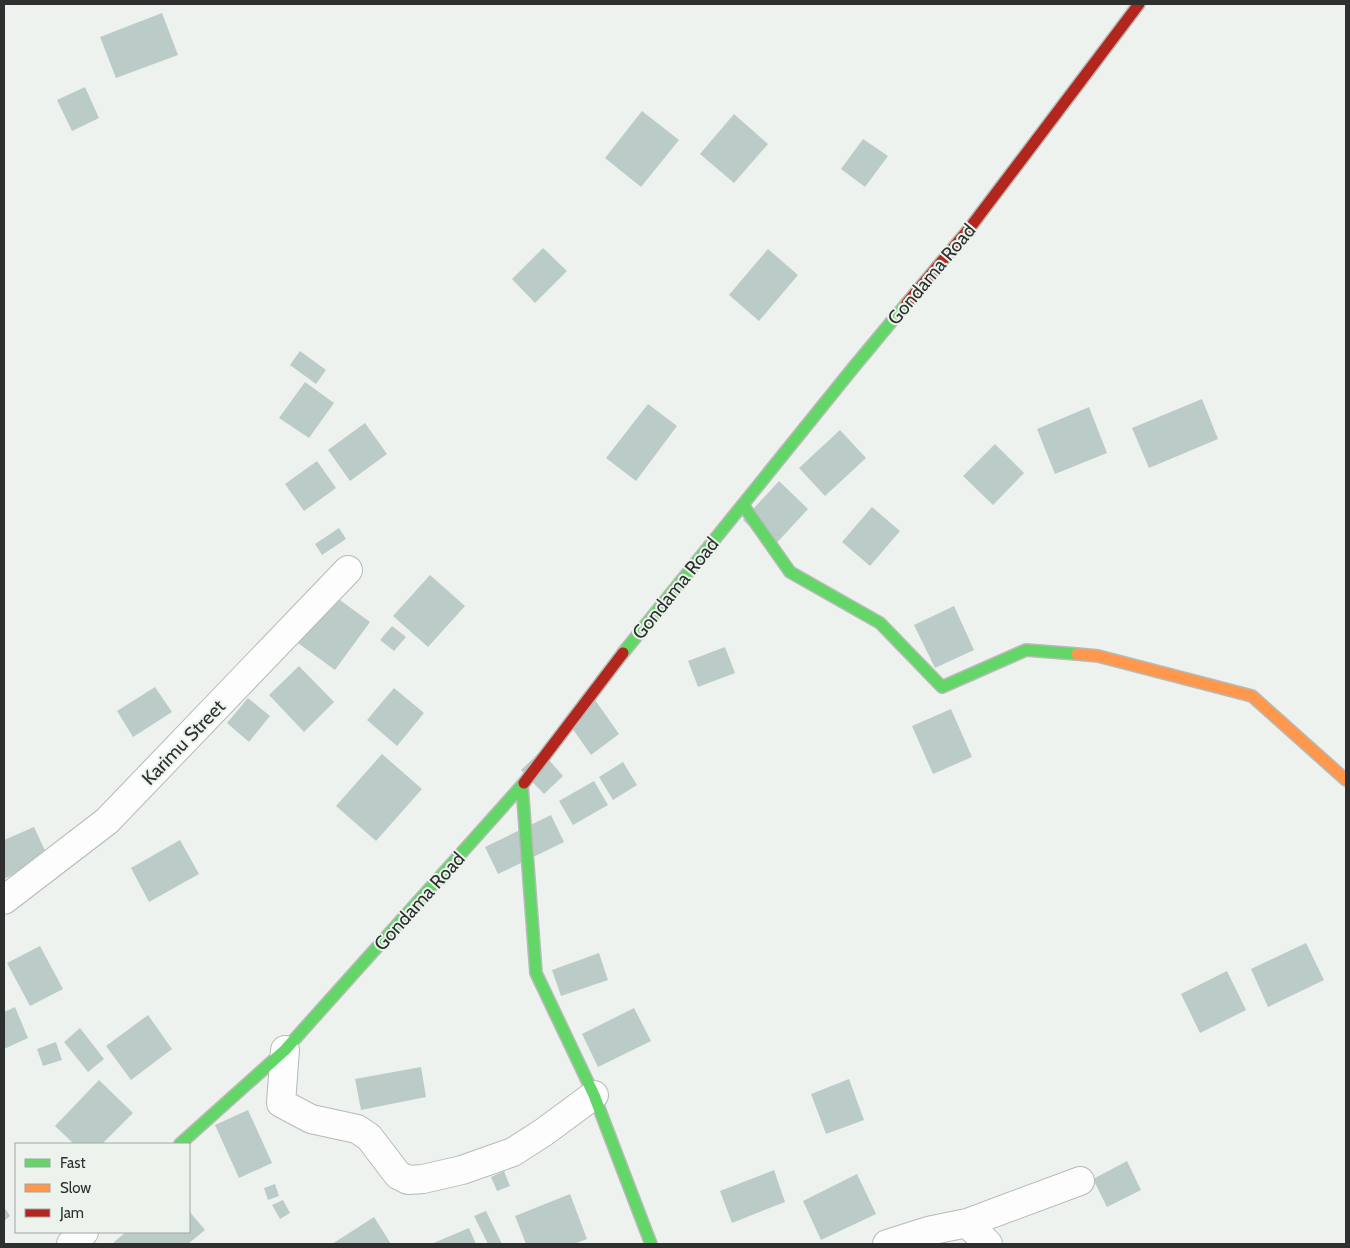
<svg xmlns="http://www.w3.org/2000/svg" width="1350" height="1248" viewBox="0 0 1350 1248" font-family="Cabin,sans-serif">
<style>
.building{fill:#bbccc8}
.lines{fill:none;stroke-linecap:round;stroke-linejoin:round}
.street-casing{stroke:#b7bab7;stroke-width:30}
.fast-casing{stroke:#b7bab7;stroke-width:14}
.slow-casing{stroke:#b7bab7;stroke-width:14}
.jam-casing{stroke:#b7bab7;stroke-width:14}
.street{stroke:#fcfdfc;stroke-width:28}
.fast{stroke:#63d668;stroke-width:11}
.slow{stroke:#ff974d;stroke-width:11}
.jam{stroke:#b3261e;stroke-width:11}
.labels{text-anchor:middle;stroke-width:4;stroke-linejoin:round;paint-order:stroke}
.street-label{font-size:19px;fill:#2d302e;stroke:#ecf3ed}
</style>
<rect width="100%" height="100%" fill="#edf2ee"/>
<path class="building" d="M162,13l16,42 -62,23 -16,-41z
M85,87l14,31 -27,13 -15,-31z
M642,111l37,29 -38,47 -36,-29z
M734,114l34,30 -34,39 -34,-29z
M863,139l25,17 -23,31 -24,-18z
M543,248l24,23 -32,32 -23,-24z
M768,249l30,26 -39,46 -30,-26z
M300,351l26,19 -10,14 -26,-19z
M305,382l29,21 -25,35 -30,-20z
M1202,399l16,40 -69,29 -17,-40z
M648,404l29,22 -41,55 -30,-23z
M1089,407l18,46 -52,21 -18,-45z
M365,423l22,31 -37,27 -22,-31z
M840,430l26,28 -41,38 -26,-28z
M995,444l29,29 -31,32 -30,-29z
M317,461l19,27 -32,23 -19,-27z
M779,481l29,28 -36,39 -29,-28z
M872,507l28,24 -30,35 -28,-24z
M339,528l7,11 -24,16 -7,-11z
M430,575l35,31 -37,41 -35,-31z
M333,595l37,27 -35,48 -37,-27z
M954,606l20,44 -39,18 -21,-43z
M392,626l14,11 -12,14 -14,-11z
M725,647l10,26 -37,14 -10,-26z
M299,666l35,36 -30,30 -35,-37z
M155,687l17,25 -39,25 -16,-26z
M394,688l30,25 -27,33 -30,-26z
M593,697l26,37 -28,21 -26,-37z
M248,698l22,18 -21,26 -22,-19z
M951,709l21,48 -39,17 -21,-48z
M541,751l22,25 -19,18 -23,-24z
M382,754l40,35 -46,52 -40,-35z
M623,762l14,23 -24,15 -14,-23z
M594,781l14,24 -35,20 -14,-24z
M551,815l13,27 -66,32 -13,-27z
M34,827l14,30 -44,22v-39z
M180,840l19,34 -50,28 -18,-34z
M1306,943l18,37 -56,27 -17,-38z
M40,946l23,43 -33,17 -23,-43z
M599,953l9,27 -47,16 -9,-26z
M1227,971l19,39 -46,23 -19,-39z
M15,1007l13,31 -24,11v-37z
M634,1008l17,33 -53,26 -16,-33z
M148,1015l24,34 -41,31 -25,-34z
M80,1028l24,31 -16,13 -24,-30z
M56,1042l6,18 -19,6 -6,-17z
M421,1067l5,30 -65,13 -6,-31z
M849,1079l15,41 -38,14 -15,-40z
M99,1080l34,33 -31,31h-28l-19,-18z
M248,1110l24,53 -33,15 -24,-53z
M1127,1161l14,29 -34,17 -14,-28z
M774,1170l11,32 -53,21 -12,-32z
M504,1171l6,15 -13,5 -6,-14z
M857,1174l19,40 -55,26 -18,-39z
M275,1184l4,12 -11,4 -4,-12z
M570,1194l17,45 -13,5h-48l-11,-28z
M283,1200l7,13 -10,6 -8,-14z
M4,1207l6,9 -6,5z
M189,1211l16,19 -17,14h-73l-1,-2 12,-10h63z
M486,1211l16,33h-14l-14,-28z
M374,1217l17,27h-59z
M469,1228l7,16h-45z"/>
<g class="lines">
<g class="street-casing">
<path id="street" d="M4,900l103,-79 241,-251
M285,1050l-4,53 30,16 46,10 12,8 29,38 10,5 15,-1 39,-9 51,-18 31,-20 50,-37
M967,1223l21,21
M71,1244l13,-12
M887,1244l41,-13 39,-8 113,-42"/>
</g>
<g class="fast-casing">
<path id="fast" d="M743,505l47,67 90,51 62,64 84,-37 51,4
M623,653l230,-285 54,-65
M522,786l14,187 58,122 57,149
M180,1144l105,-94 239,-267"/>
</g>
<g class="slow-casing">
<path id="slow" d="M1077,654l21,2 154,40 94,84"/>
</g>
<g class="jam-casing">
<path id="jam" d="M907,303l62,-74 170,-225
M524,783l99,-130"/>
</g>
<use href="#street" class="street"/>
<use href="#fast" class="fast"/>
<use href="#slow" class="slow"/>
<use href="#jam" class="jam"/>
</g>
<g class="labels">
<g class="street-label">
<text transform="translate(931 274) rotate(-50)" y="7">Gondama Road</text>
<text transform="translate(675 588) rotate(-51)" y="7">Gondama Road</text>
<text transform="translate(183 742) rotate(-46)" y="7">Karimu Street</text>
<text transform="translate(419 901) rotate(-48)" y="7">Gondama Road</text>
</g>
</g>
<rect width="1350" height="1248" fill="none" stroke="#2d302e" stroke-width="10"/>
<rect x="15" y="1143" width="175" height="90" fill="#ecf3ed" stroke="#a0a5a1"/>
<rect x="25" y="1159" width="25" height="8" fill="#63d668" stroke="#a0a5a1"/>
<text x="60" y="1168" font-size="15" fill="#2d302e">Fast</text>
<rect x="25" y="1184" width="25" height="8" fill="#ff974d" stroke="#a0a5a1"/>
<text x="60" y="1193" font-size="15" fill="#2d302e">Slow</text>
<rect x="25" y="1209" width="25" height="8" fill="#b3261e" stroke="#a0a5a1"/>
<text x="60" y="1218" font-size="15" fill="#2d302e">Jam</text>
</svg>
